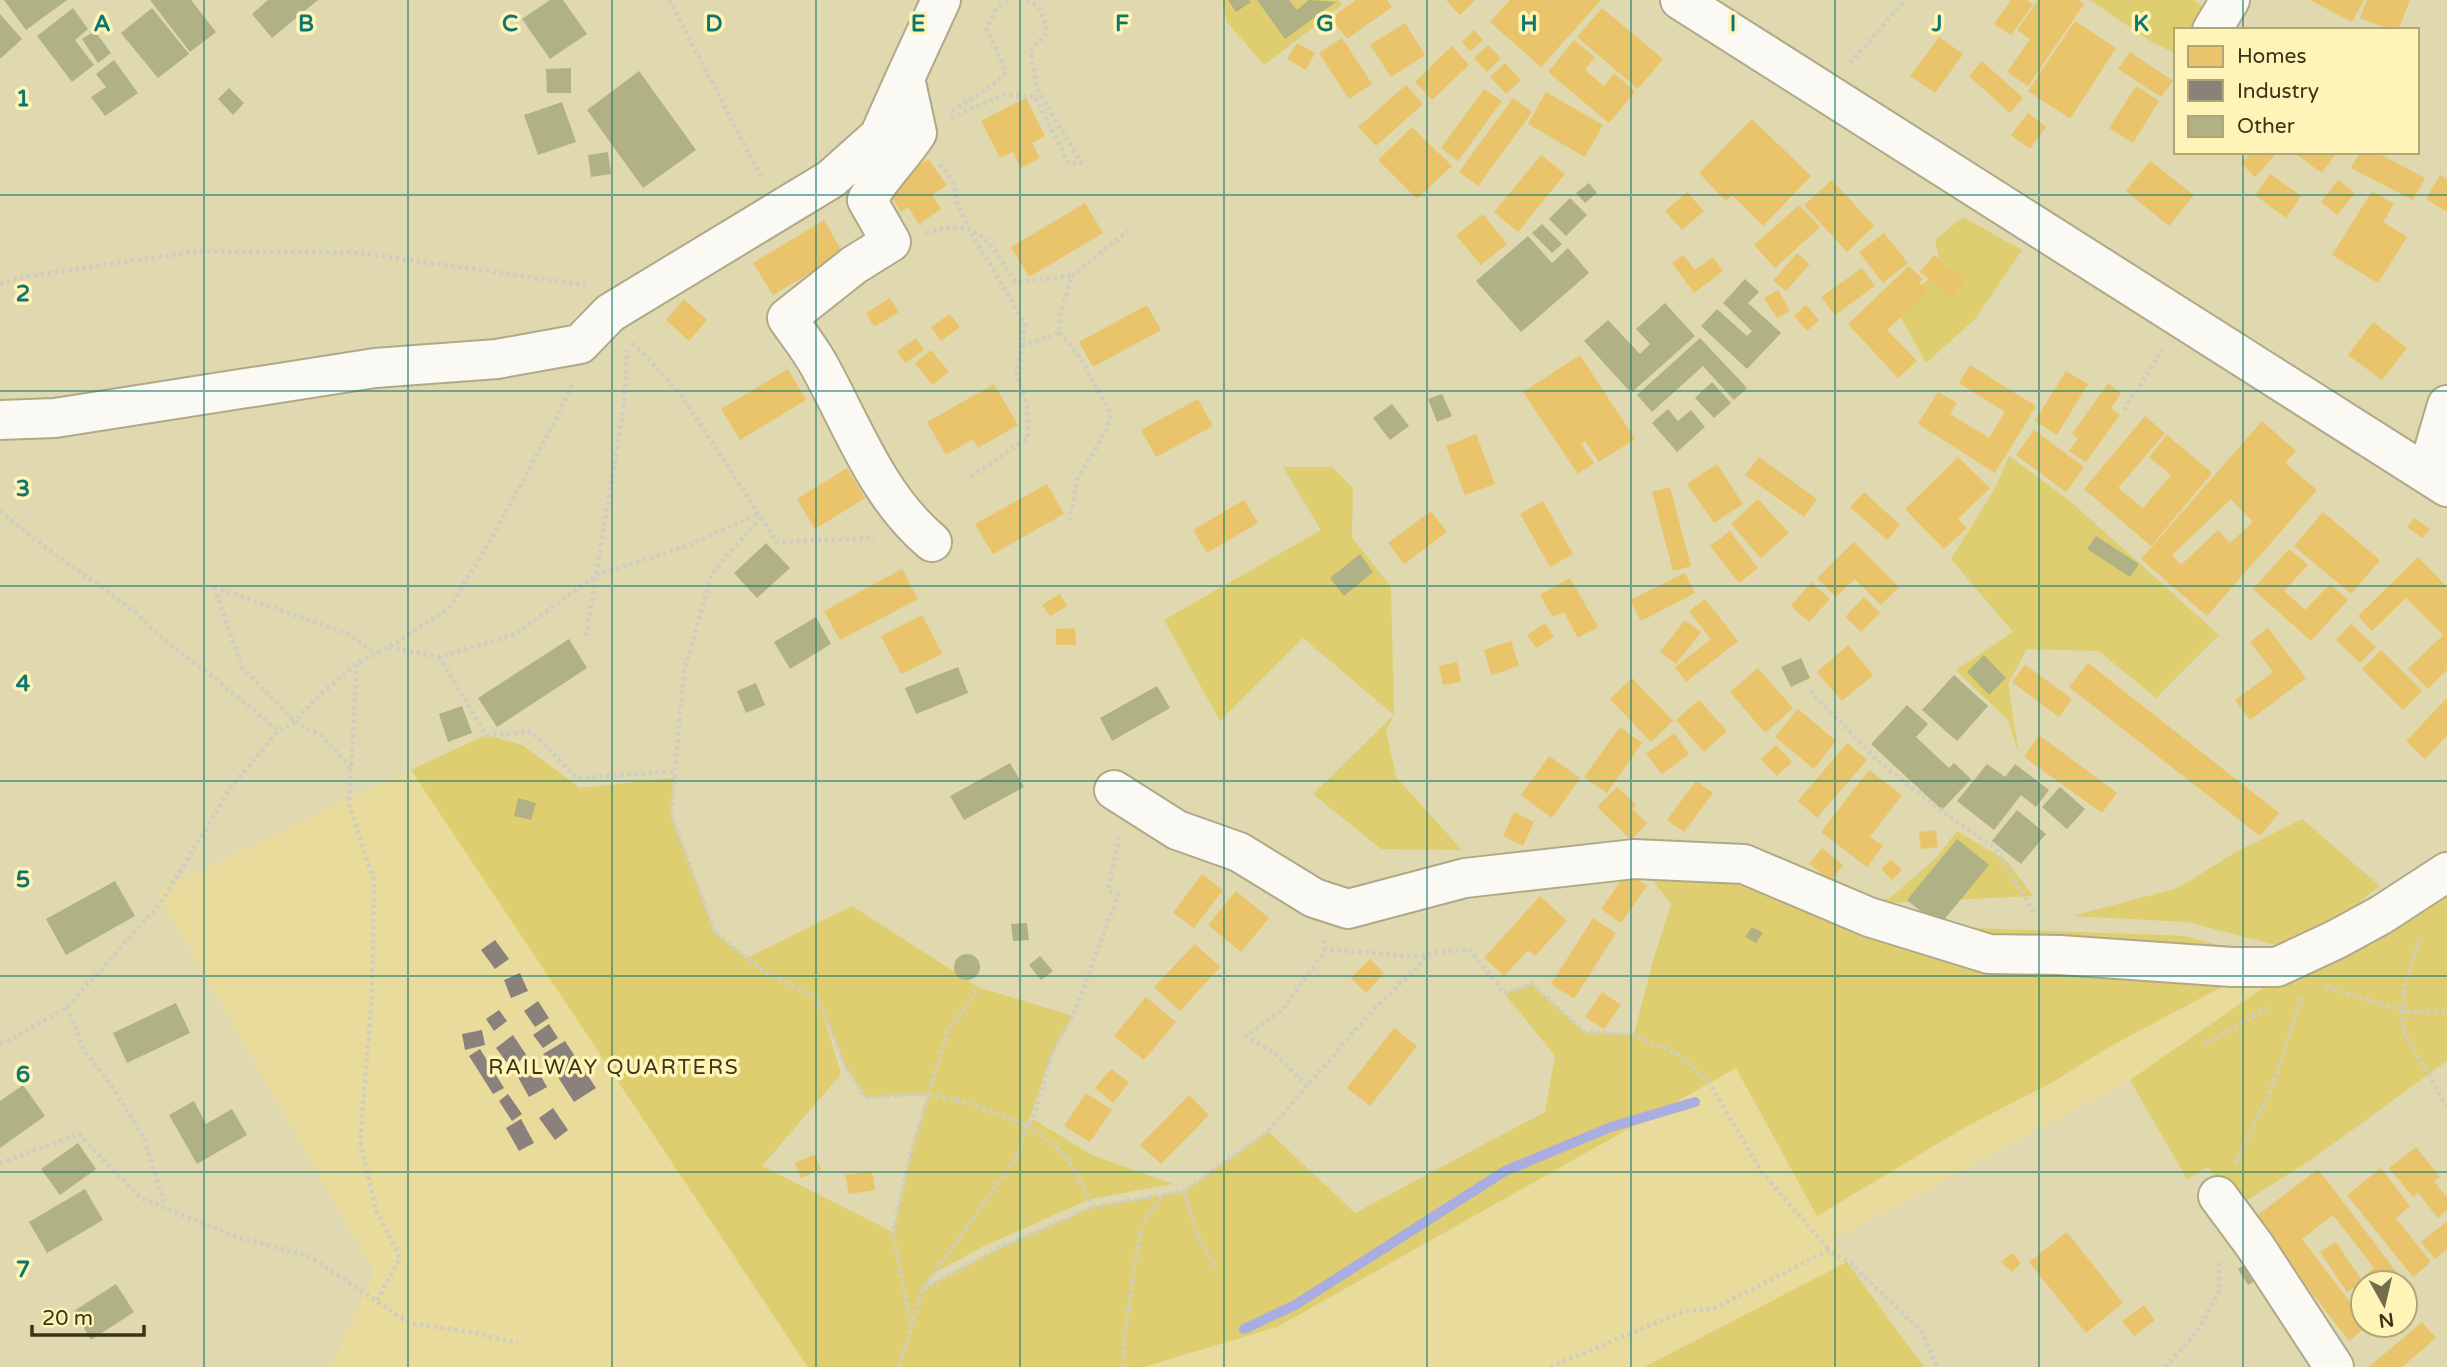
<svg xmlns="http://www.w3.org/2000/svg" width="2447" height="1367" viewBox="0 0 2447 1367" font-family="'Varela Round',sans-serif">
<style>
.built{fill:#e8db9b}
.green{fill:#dece6f;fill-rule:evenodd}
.homes{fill:#e9c46a;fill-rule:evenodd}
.industry{fill:#8a817c}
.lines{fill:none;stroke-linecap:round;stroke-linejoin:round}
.stream{stroke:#aaaddf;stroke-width:10}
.building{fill:#b0b184}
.street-casing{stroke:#afa988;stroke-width:42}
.path{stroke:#d0cdc1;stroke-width:4.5;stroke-dasharray:3.5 3.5;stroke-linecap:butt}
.street{stroke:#faf9f3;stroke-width:38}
.grid{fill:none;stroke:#0f766e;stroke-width:2;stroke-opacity:0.55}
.labels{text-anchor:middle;stroke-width:7;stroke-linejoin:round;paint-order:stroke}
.quarter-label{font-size:21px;letter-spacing:2px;fill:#3a3415;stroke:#fef4b8}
.grid-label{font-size:23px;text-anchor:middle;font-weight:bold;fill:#0f766e;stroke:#fef4b8;stroke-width:7;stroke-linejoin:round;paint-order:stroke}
</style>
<rect width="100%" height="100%" fill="#e0d8af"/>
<path class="built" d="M411,770l397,597h-477l43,-95 -217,-381z
M2321,933l-30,35 -161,112 -297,160 14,22 -203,105h-499l132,-40 459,-259 81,148 150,-90 86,-44 56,-35z"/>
<path class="green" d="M1222,0h117l3,5 -78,60 -37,-43z
M2090,0h104l13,10 -10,20h-21v24l-24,-12z
M1963,217l59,33 -47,69 -49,44 -28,-51 7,-18 37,-22 -7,-32z
M2009,456l61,45 149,134 -63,63 -57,-47 -72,-2 -19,35 11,71 -11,-35 -52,-50 57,-38 -62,-73 43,-69z
M1283,467h49l21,21 -1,49 39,50 3,128 -8,15 10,47 66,73 -81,-1 -68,-55 81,-79 -91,-77 -83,83 -56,-101 157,-90z
M486,735l36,10 58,43 94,-10 -3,36 44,118 32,26 105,-52 126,81 95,29 -22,40 -23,67 5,-4 59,36 81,29 -83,15 -106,47 -50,27 -10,15 77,-41 91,-40 92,-16 84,-60 87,82 190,-101 10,-56 -51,-63 28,-9 53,48 49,2 19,-73 18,-57 -29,-37 104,10 119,47 320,12 87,24 -163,87 -56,35 -86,44 -150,90 -81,-148 -459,259 -134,40h-335l-397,-597zM822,1010l24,58 19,29 63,-2 -17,56 -18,81 -131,-66 79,-92z
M2302,819l78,67 -22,17 -78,43 -93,-24 -115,-6 106,-28 58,-36z
M1957,831l50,30 26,35 -170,8 27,-6 46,-40z
M2447,861v200l-132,96 -77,49 -30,-39 -21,12 -57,-99z
M1847,1262l77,105h-280z"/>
<path class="homes" d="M1356,0h31l5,7 -45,32 -16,-21z
M1446,0h29l-15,15z
M1510,0h91l-60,67 -51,-45z
M2011,0h16l6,5 -22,30 -17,-11z
M2038,0h40l6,4 -56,82 -21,-14 23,-33 -13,-9z
M2310,0h54l-12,22z
M2367,0h43l-12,30h-6l-32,-12z
M1602,8l61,51 -25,30 -61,-52z
M2075,21l41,27 -46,71 -42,-28z
M1405,23l20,32 -34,22 -21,-32z
M1474,30l9,10 -13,11 -8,-9z
M1939,37l24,17 -28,39 -25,-17z
M1342,38l30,46 -23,15 -30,-46z
M1574,40l21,17 -10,13 19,16 10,-13 21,19 -26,31 -61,-51z
M1297,43l18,10 -9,17 -19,-11z
M1488,45l13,13 -14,14 -13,-14z
M1452,46l17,19 -37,35 -17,-18z
M2130,52l43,29 -12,16 -43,-28z
M1982,61l41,37 -13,15 -41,-37z
M1505,63l16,17 -15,14 -16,-17z
M1406,85l17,19 -47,42 -18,-19z
M2136,86l23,15 -26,42 -24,-15z
M1484,89l18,12 -44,60 -17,-13z
M1546,92l57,33 -18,32 -57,-33z
M1026,98l19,38 -13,7 8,15 -19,10 -8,-16 -13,6 -19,-37z
M1513,98l19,14 -54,74 -19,-14z
M2028,113l18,14 -16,22 -19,-14z
M1752,119l59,57 -48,50 -31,-31 -6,6 -27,-28z
M1412,127l40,39 -35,33 -39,-39z
M2251,152h27l-23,25 -14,-14z
M2293,152h44l-15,21z
M2360,152h16l49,26 -12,22 -62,-32z
M1541,155l24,19 -47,58 -24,-20z
M928,159l19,26 -15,10 9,14 -22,15 -11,-17 -7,5 -16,-24z
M2150,161l44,34 -25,31 -43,-35z
M2270,174l31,22 -15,22 -31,-23z
M2440,175l7,4v33l-21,-13z
M1832,180l42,46 -27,26 -43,-47z
M2338,180l17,13 -18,22 -16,-13z
M2372,191l22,13 -11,18 24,15 -29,46 -46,-28z
M1687,192l17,19 -22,19 -17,-19z
M1085,203l18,30 -74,44 -18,-30z
M1799,205l21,22 -45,41 -21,-23z
M1483,214l24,30 -26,21 -25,-30z
M824,220l19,33 -70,42 -20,-32z
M1884,233l24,30 -25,20 -24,-31z
M1797,253l13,11 -24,27 -13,-10z
M1683,255l12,15 18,-13 10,14 -29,22 -22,-30z
M1934,255l31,26 -14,16 -31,-25z
M1909,266l14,13 -4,4 9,9 -41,38 30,31 -19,17 -50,-54z
M1862,268l13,18 -40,29 -14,-18z
M1778,290l12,21 -13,7 -13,-20z
M890,298l9,14 -25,15 -8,-14z
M684,299l23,21 -18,21 -23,-21z
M1147,305l14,25 -68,37 -14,-25z
M1806,305l13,15 -12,11 -13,-15z
M950,314l10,13 -19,14 -10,-14z
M2373,322l34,26 -25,32 -34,-25z
M916,338l8,12 -19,13 -8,-12z
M931,350l18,22 -17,13 -17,-22z
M1580,355l55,84 -36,23 -14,-21 -4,3 13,19 -16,11 -55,-82z
M1970,365l66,41 -41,67 -77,-49 20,-32 19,11 -7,11 39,24 16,-26 -46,-29z
M788,369l18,31 -66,40 -19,-31z
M2066,371l22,13 -31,51 -22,-14z
M2108,383l13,10 -10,15 9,7 -34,47 -17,-11 9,-12 -6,-5z
M994,384l24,41 -40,23 -5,-9 -27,16 -19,-33z
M1198,399l15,27 -57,31 -15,-27z
M2145,416l20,17 -47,55 25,20 28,-33 -22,-18 18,-22 45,38 -61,73 -67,-57z
M2262,421l34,30 -11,12 32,27 -110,126 -66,-57zM2231,499l22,23 -23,21 -12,-13 -37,35 -9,-10z
M2034,430l50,37 -18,25 -50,-37z
M1476,434l19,50 -30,11 -19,-49z
M1759,457l58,42 -13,18 -59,-42z
M1958,457l32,31 -32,31 9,9 -23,21 -39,-40z
M1717,464l26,40 -29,19 -27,-39z
M847,468l18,30 -50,31 -18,-30z
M1047,484l17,30 -71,40 -18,-30z
M1670,487l21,79 -18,5 -21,-79z
M1864,492l36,33 -13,15 -37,-33z
M1758,499l31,34 -28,25 -30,-34z
M1244,500l14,23 -51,30 -14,-23z
M1543,501l30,53 -23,13 -30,-53z
M1431,511l16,21 -43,32 -16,-21z
M2323,512l57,48 -29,34 -57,-48z
M2414,518l16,11 -8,9 -15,-11z
M1730,531l28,37 -19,15 -29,-37z
M1854,542l45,45 -18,18 -26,-26 -19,18 -19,-19z
M2289,549l19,16 -24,26 21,19 25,-26 18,16 -37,41 -58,-52z
M2418,557l29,30v83l-19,19 -20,-20 35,-34 -37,-37 -34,33 -14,-15z
M902,569l16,30 -78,41 -16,-29z
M1685,573l10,20 -54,28 -11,-21z
M1570,578l28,49 -20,11 -14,-26 -11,5 -13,-22z
M1811,582l19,17 -21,23 -18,-16z
M1060,594l7,12 -17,10 -8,-11z
M1864,597l16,16 -19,19 -16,-15z
M1705,599l33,42 -52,41 -11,-15 36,-28 -22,-28z
M922,615l20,39 -41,20 -20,-38z
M1685,620l16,12 -25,32 -16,-12z
M1545,623l9,14 -18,11 -9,-13z
M2351,624l25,23 -16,16 -24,-23z
M1075,628l1,17h-20v-16z
M2268,628l38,50 -56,42 -15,-20 38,-28 -23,-30z
M1511,641l8,25 -28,9 -7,-25z
M1848,645l25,30 -31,26 -25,-29z
M2381,650l41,41 -19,19 -41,-41z
M1457,662l4,20 -18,3 -4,-19z
M2088,663l191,150 -19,23 -191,-149z
M2025,665l47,34 -13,18 -47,-35z
M1758,668l35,40 -28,25 -35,-41z
M1632,678l41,43 -22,21 -41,-43z
M2447,698v38l-22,23 -19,-18z
M1699,700l28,31 -23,21 -28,-32z
M1798,709l38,32 -22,28 -39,-32z
M1620,727l22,16 -35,50 -23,-16z
M1674,733l15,21 -27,20 -16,-20z
M2039,735l78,58 -15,20 -78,-56z
M1847,743l20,17 -50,58 -19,-17z
M1776,745l16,17 -15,14 -16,-17z
M1549,756l31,22 -28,40 -31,-23z
M1869,770l33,25 -32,42 13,9 -16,21 -46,-35z
M1696,781l17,12 -29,39 -17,-12z
M1617,787l19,18 -4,4 15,14 -16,17 -34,-33z
M1514,812l20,10 -11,24 -20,-10z
M1936,830l2,17 -17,2 -2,-17z
M1822,848l21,17 -12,16 -22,-17z
M1891,859l11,11 -10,10 -11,-11z
M1627,872l20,14 -26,37 -20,-14z
M1202,874l21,16 -29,38 -21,-15z
M1236,891l33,27 -28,34 -33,-27z
M1540,896l27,25 -32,35 -7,-6 -24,26 -20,-18z
M1593,918l23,15 -42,66 -23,-15z
M1195,944l25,23 -40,44 -26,-24z
M1370,959l14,14 -18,20 -15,-15z
M1602,992l19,13 -17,24 -19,-12z
M1146,997l30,25 -32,38 -30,-24z
M1394,1028l23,18 -47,60 -23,-18z
M1111,1069l18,13 -16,21 -18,-15z
M1086,1093l26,17 -22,32 -26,-16z
M1189,1095l20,20 -48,49 -21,-19z
M2416,1147l24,30 -6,4 13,16v13l-9,8 -20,-25 -5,4 -24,-29z
M814,1155l7,14 -20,9 -6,-15z
M2381,1168l29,38 -14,12 35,44 -18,15 -66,-82z
M2318,1169l80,105 -13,9h-16l-5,-7 10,-8 -41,-53 -31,24 55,72 6,-5v19h6l-20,16 -95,-123z
M872,1171l3,19 -26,4 -4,-19z
M2447,1221v28l-12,10 -14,-17z
M2067,1232l56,71 -37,30 -57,-71z
M2336,1242l27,40 -16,10 -27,-40z
M2012,1253l9,10 -9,9 -11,-10z
M2144,1305l11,15 -21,16 -12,-15z
M2422,1322l14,16 -34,29h-33z"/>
<path class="industry" d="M495,940l14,19 -14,10 -14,-19z
M520,973l8,18 -17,7 -7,-18z
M538,1001l11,17 -14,9 -11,-16z
M499,1010l8,11 -13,10 -8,-12z
M549,1024l9,14 -15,10 -10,-13z
M482,1030l3,15 -20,5 -3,-16z
M513,1035l14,21 -17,11 -14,-19z
M565,1041l31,47 -22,14 -31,-48z
M480,1049l24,39 -11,6 -24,-38z
M533,1062l14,25 -18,10 -14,-25z
M508,1094l14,20 -10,7 -13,-20z
M553,1108l15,22 -13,10 -16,-22z
M521,1119l13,24 -15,8 -13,-23z"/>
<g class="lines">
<path class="stream" d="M1244,1329l51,-24 210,-134 106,-44 84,-25"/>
</g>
<path class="building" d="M4,0h63l-41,30z
M150,0h41l25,32 -26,20z
M268,0h50l-46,38 -20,-24z
M550,0h13l24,34 -37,25 -28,-40z
M1228,0h21l2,2 -15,10z
M1257,0h32l8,10 12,-10 27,2 -51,37z
M73,8l15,21 -13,11 19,25 -22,17 -35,-46z
M152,8l37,46 -31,24 -37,-45z
M0,14l22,25 -22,20z
M95,31l16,22 -13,10 -16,-24z
M114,60l24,33 -33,23 -14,-19 15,-10 -10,-13z
M571,68v25h-24l-1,-24z
M639,71l57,79 -53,38 -56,-78z
M229,88l15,15 -11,12 -15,-16z
M562,102l14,40 -38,13 -14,-40z
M608,152l3,22 -20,3 -3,-22z
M1589,183l8,10 -12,10 -9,-10z
M1570,198l17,17 -21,21 -17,-17z
M1542,224l20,20 -10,9 -20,-20z
M1528,236l24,27 16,-15 21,25 -68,59 -45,-51z
M1745,279l14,13 -11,11 33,30 -34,36 -46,-43 16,-17 30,27 5,-5 -29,-28z
M1665,303l30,33 -64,57 -47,-52 24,-21 32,34 10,-10 -14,-15z
M1700,338l47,50 -13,12 -31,-34 -51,46 -15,-17z
M1712,382l19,21 -17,15 -19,-20z
M1442,394l10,22 -15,6 -9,-23z
M1392,404l17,22 -19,14 -17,-22z
M1668,409l10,12 13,-11 14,17 -28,25 -25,-29z
M2096,536l43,28 -9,13 -43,-28z
M766,543l24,25 -33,30 -23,-25z
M1360,554l13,18 -29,24 -14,-18z
M816,617l15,27 -41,25 -16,-27z
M569,639l18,29 -90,59 -19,-29z
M1984,655l22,23 -17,17 -22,-23z
M1801,658l9,20 -19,9 -10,-20z
M958,667l10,26 -52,21 -11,-26z
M1954,675l34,31 -31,35 -35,-31z
M756,683l9,22 -19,8 -9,-22z
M1157,686l13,22 -58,33 -12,-23z
M1907,705l21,19 -12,13 33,31 5,-5 17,16 -29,31 -71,-66z
M462,706l10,27 -24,9 -9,-28z
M1010,763l14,24 -60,33 -14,-24z
M1987,764l18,13 10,-13 34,26 -13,17 -15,-12 -27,35 -37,-29z
M2060,787l25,22 -18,20 -25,-22z
M518,798l18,5 -5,17 -17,-4z
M2017,810l29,24 -25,30 -29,-23z
M1957,839l32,26 -50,61 -32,-26z
M115,881l20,35 -69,39 -20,-36z
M1027,923l2,17 -16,1 -2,-17z
M1752,927l11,6 -7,10 -11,-6z
M954 967a13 13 0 1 1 26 0a13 13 0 1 1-26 0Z
M1040,956l13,15 -12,9 -12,-15z
M176,1003l14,30 -63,30 -14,-30z
M23,1085l22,31 -45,32v-47z
M194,1101l12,23 26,-15 15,26 -50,29 -28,-49z
M78,1143l18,26 -36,26 -19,-26z
M85,1189l18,31 -56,33 -18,-31z
M2254,1258l11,17 -17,10 -10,-16z
M116,1284l18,28 -43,28 -17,-29z"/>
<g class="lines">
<g class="street-casing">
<path id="street" d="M1680,0l767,487
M2212,30l18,-30
M0,420l55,-2 320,-50 122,-9 83,-15 30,-31 221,-134 48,-43 26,-58
M2427,473l20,-68
M932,542c-54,-45 -79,-115 -112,-175 -9,-17 -22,-33 -33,-49l67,-53 37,-23 -24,-42c14,-24 35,-44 50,-67l-12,-55 36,-78
M1114,790l63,40 62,22 75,46 34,11 117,-31 169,-19 110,5 125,53 120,37 71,1 172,12h45l58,-27 46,-25 66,-43
M2218,1196l37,50 79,121"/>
</g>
<path class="path" d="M669,0l92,176
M1850,63l55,-63
M952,111l41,-26 13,-13 -19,-43 9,-21 17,-8
M951,118l52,-23 32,1 33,67h13l-43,-73 -8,-38 18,-21 -9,-24 -11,-7
M940,164l14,20 3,19 11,24 57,97 -8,50 10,31 1,33 -61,41
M926,233c52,-18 65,9 89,49l57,-6
M0,284l23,-7 175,-26 163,2 224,32
M1059,333l19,21 33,61 -5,16 -29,49 -7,39
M633,343l46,49 98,150 98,-4
M1022,346l37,-13 2,-21 11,-36 56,-45
M2124,410l39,-61
M0,511l33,27 105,76 30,30 38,27 72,60
M761,517l-49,56 -28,98 -13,143 44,118 47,38 56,29 28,69 19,29 63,-3 40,9 59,22 38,30 25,44 2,8
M214,587l28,80 53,55 27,14 29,32
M214,587l132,46 30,20
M586,636l38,-231 3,-55
M389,647l50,10 77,-23 80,-59 88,-28 75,-33
M439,657l47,78 46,-3 45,46 98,-7
M357,664l-8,140 25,77 -2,115 -12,145 16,69 24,48 -23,43
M1810,691l70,72 58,45 58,41 40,67
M2420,936l-17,58v37l44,75
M1323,940l3,9 92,8 15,-4 36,-4 35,44 28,-9 53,48 49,3 45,20 30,27 52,89 68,79
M2326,987l82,25h39
M67,1007l18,45 22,27 37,59 21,69
M0,1043l12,-4 55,-32 93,-103 72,-118 46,-55 17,-9 18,-21 44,-38 32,-16 60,-39 36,-58 66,-121 21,-45
M2204,1045l66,-39
M1307,1086l-34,-34 -27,-16 36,-25 44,-62
M0,1163l79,-29 61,64 94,38 75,20 100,67 67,10 41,10
M2235,1163l36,-73 31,-94
M1184,1191l14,46 19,32
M923,1289l78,-42 91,-40 92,-16 84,-60 104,-120 59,-57
M911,1326l-18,-93 18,-82 37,-120 31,-44
M899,1367l24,-78 93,-131 11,-33 6,-6 18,-63 22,-40 45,-121 -10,-5 11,-52
M1123,1367l2,-36 16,-104 21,-32
M1550,1367l134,-56 29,-2 116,-59 21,13 72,69 15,35
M2165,1367l32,-35 22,-39v-31"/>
<use href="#street" class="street"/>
</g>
<path class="grid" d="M204,0v1367M408,0v1367M612,0v1367M816,0v1367M1020,0v1367M1224,0v1367M1427,0v1367M1631,0v1367M1835,0v1367M2039,0v1367M2243,0v30M2243,152v1215M0,195h2447M0,391h2447M0,586h2447M0,781h2447M0,976h2447M0,1172h2447"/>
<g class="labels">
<g class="quarter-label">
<text x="614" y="1074">RAILWAY QUARTERS</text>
</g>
</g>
<g class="grid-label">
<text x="102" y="31">A</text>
<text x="306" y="31">B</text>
<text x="510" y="31">C</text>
<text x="714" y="31">D</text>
<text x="918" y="31">E</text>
<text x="1122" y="31">F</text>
<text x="1325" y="31">G</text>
<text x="1529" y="31">H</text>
<text x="1733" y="31">I</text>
<text x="1937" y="31">J</text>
<text x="2141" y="31">K</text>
<text x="23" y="106">1</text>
<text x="23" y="301">2</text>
<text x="23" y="496">3</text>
<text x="23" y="691">4</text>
<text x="23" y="887">5</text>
<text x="23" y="1082">6</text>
<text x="23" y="1277">7</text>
</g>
<rect x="2174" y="28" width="245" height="126" fill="#fef4b8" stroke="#b0a777" stroke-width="2"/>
<rect x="2188" y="46" width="35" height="21" fill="#e9c46a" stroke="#b0a777" stroke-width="2"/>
<text x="2237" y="63" font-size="21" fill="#3a3415">Homes</text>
<rect x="2188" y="80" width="35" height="21" fill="#8a817c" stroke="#b0a777" stroke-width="2"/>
<text x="2237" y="98" font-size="21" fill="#3a3415">Industry</text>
<rect x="2188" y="116" width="35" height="21" fill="#b0b184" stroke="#b0a777" stroke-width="2"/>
<text x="2237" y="133" font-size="21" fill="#3a3415">Other</text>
<g transform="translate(2384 1304) rotate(172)"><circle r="33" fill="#fef4b8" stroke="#b0a777" stroke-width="2"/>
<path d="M0-5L12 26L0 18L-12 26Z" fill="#746d4b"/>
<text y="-10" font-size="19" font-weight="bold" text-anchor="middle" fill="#3a3415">N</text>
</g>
<path d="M32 1325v10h112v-10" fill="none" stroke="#3a3415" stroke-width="3.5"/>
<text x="42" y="1325" font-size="21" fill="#3a3415" stroke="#fef4b8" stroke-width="5" paint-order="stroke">20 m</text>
</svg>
